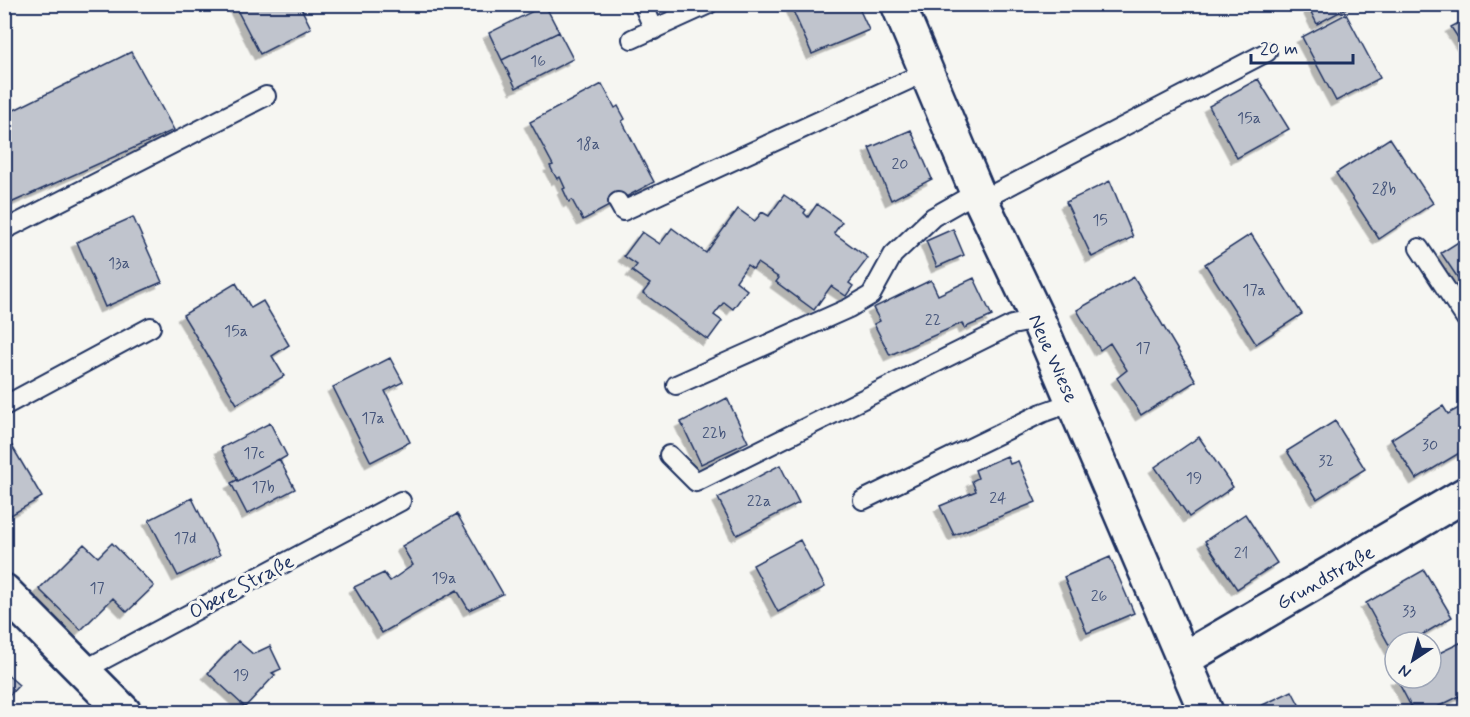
<svg xmlns="http://www.w3.org/2000/svg" width="1470" height="717" viewBox="0 0 1470 717" font-family="Mynerve,sans-serif">
<style>
.building{fill:#c0c4cd;stroke:#1b2f5e;stroke-width:1.5;filter:url(#shadow)}
.lines{fill:none;stroke-linecap:round;stroke-linejoin:round}
.lane-casing{stroke:#1b2f5e;stroke-width:22}
.street-casing{stroke:#1b2f5e;stroke-width:38}
.lane{stroke:#f6f6f2;stroke-width:18}
.street{stroke:#f6f6f2;stroke-width:33}
.labels{text-anchor:middle;stroke-width:6;stroke-linejoin:round;paint-order:stroke}
.number-label{font-size:16px;fill:#44547a}
.street-label{font-size:20px;fill:#1b2f5e;stroke:#f6f6f2}
</style>
<defs>
<filter id="shadow"><feDropShadow dx="-5.5" dy="5.5" stdDeviation="0" flood-color="#0004"/></filter>
</defs>
<rect width="100%" height="100%" fill="#f6f6f2"/>
<filter id="ink" filterUnits="userSpaceOnUse"><feTurbulence type="fractalNoise" baseFrequency=".0167" numOctaves="2"/><feDisplacementMap in="SourceGraphic" scale="12" xChannelSelector="R" yChannelSelector="G"/><feConvolveMatrix kernelMatrix="1 2 1 2 8 2 1 2 1" color-interpolation-filters="sRGB"/></filter>
<g filter="url(#ink)">
<path class="building" d="M234,4h65l12,24 -51,26z
M790,4h67l12,26 -57,24z
M1307,4h38l2,4 -30,16z
M545,5l14,27 -57,28 -13,-27z
M1346,14l34,64 -44,23 -34,-64z
M1466,19v31l-15,-23z
M559,32l14,27 -57,29 -14,-28z
M131,52l43,78 -170,76v-91z
M1258,79l31,50 -52,29 -28,-52z
M602,84l13,24 3,-2 7,13 -3,2 32,61 -71,38 -11,-20 -3,2 -6,-13 2,-1 -5,-11 -3,2 -4,-7 -3,-6 3,-1 -23,-43z
M911,130l21,49 -41,21 -22,-52z
M1390,138l43,65 -54,36 -43,-66z
M1110,181l23,56 -41,20 -26,-55z
M784,195l22,15 -2,3 4,4 9,-13 25,18 -8,11 34,25 -19,25 4,3 -7,10 -15,-10 -17,24 -38,-28 3,-4 -22,-15 -4,6 -6,-4 -11,16 11,9 -14,19 -9,-7 -10,13 8,6 -14,19 -65,-47 7,-9 -18,-13 5,-6 -13,-9 18,-24 18,12 12,-16 34,25 32,-44 17,12 7,-9 7,4z
M133,217l29,65 -57,25 -28,-65z
M953,229l11,26 -27,12 -11,-26z
M1251,234l51,80 -46,30 -51,-80z
M1466,237v53l-25,-37z
M1134,277l62,104 -55,34 -24,-37 10,-8 -17,-27 -10,7 -23,-40z
M974,278l18,38 -28,12 -2,-5 -72,32 -16,-31 6,-3 -7,-13 58,-28 7,15z
M236,283l15,25 12,-7 26,44 -17,11 12,20 -47,28 -54,-89z
M390,358l13,24 -18,9 25,51 -39,20 -38,-75z
M727,398l21,44 -47,22 -20,-42z
M1466,404v45l-50,30 -25,-40 52,-33 5,8z
M1335,421l30,48 -48,30 -30,-48z
M270,423l17,33 -7,4 -1,-1 -41,22 -17,-33z
M1199,437l34,50 -44,30 -34,-50z
M9,441l33,56 -38,22v-75z
M1007,456l3,8 8,-3 18,41 -82,33 -14,-29 36,-15 -4,-10 6,-3 -3,-8z
M279,459l16,30 -48,25 -16,-31 6,-3 1,1z
M780,465l19,38 -62,32 -19,-37z
M192,498l28,57 -42,21 -29,-56z
M457,514l46,80 -34,16 -12,-20 -75,43 -28,-46 30,-14 6,8 23,-16 -11,-19z
M1245,514l32,49 -40,26 -32,-48z
M800,540l25,47 -47,25 -25,-47z
M112,543l42,43 -27,26 -14,-14 -32,32 -42,-41 45,-45 14,13z
M1110,557l24,56 -47,20 -23,-56z
M1424,570l28,47 -42,25h-15v9l-2,1 -27,-49z
M1466,640v53l-39,19h-13l-18,-34h35v-21z
M238,641l15,13 17,-8 11,23 -9,4 3,2 -30,32 -37,-34z
M4,672l15,13 -15,16z
M1292,691l11,21h-55z"/>
<g class="lines">
<g class="lane-casing">
<path id="lane" d="M643,4l11,26
M632,39l77,-35
M982,200l285,-148
M618,202l5,9 303,-139
M4,230l262,-134
M1419,248l47,71
M676,385l173,-77 22,-13 22,-40 40,-38 44,-25
M4,406l147,-79
M669,455l27,27 316,-157 26,-5
M863,500l179,-87 31,-11
M82,671l319,-170"/>
</g>
<g class="street-casing">
<path id="street" d="M898,4l79,188 61,128 168,392
M4,591l120,121
M1184,659l282,-165"/>
</g>
<use href="#lane" class="lane"/>
<use href="#street" class="street"/>
</g>
</g>
<g class="labels">
<g class="number-label">
<text x="538" y="66">16</text>
<text x="1249" y="123">15a</text>
<text x="588" y="149">18a</text>
<text x="900" y="169">20</text>
<text x="1384" y="194">28b</text>
<text x="1100" y="225">15</text>
<text x="119" y="268">13a</text>
<text x="1254" y="295">17a</text>
<text x="933" y="325">22</text>
<text x="236" y="336">15a</text>
<text x="1143" y="353">17</text>
<text x="373" y="423">17a</text>
<text x="714" y="438">22b</text>
<text x="1430" y="450">30</text>
<text x="254" y="458">17c</text>
<text x="1326" y="466">32</text>
<text x="1194" y="483">19</text>
<text x="263" y="492">17b</text>
<text x="998" y="503">24</text>
<text x="759" y="506">22a</text>
<text x="185" y="543">17d</text>
<text x="1241" y="558">21</text>
<text x="444" y="583">19a</text>
<text x="97" y="593">17</text>
<text x="1099" y="601">26</text>
<text x="1409" y="616">33</text>
<text x="241" y="680">19</text>
</g>
<g class="street-label">
<text transform="translate(1054 358) rotate(66)" y="7">Neue Wiese</text>
<text transform="translate(1325 577) rotate(-30)" y="7">Grundstraße</text>
<text transform="translate(241 586) rotate(-28)" y="7">Obere Straße</text>
</g>
</g>
<rect width="1470" height="717" fill="none" stroke="#f6f6f2" stroke-width="24"/>
<rect x="12" y="12" width="1446" height="693" fill="none" stroke="#1b2f5e" stroke-width="2" filter="url(#ink)"/>
<g transform="translate(1413 660) rotate(216)"><circle r="28" fill="#f6f6f2" stroke="#9ea6b7" stroke-width="1.5"/>
<path d="M0-4.5L10 22L0 15L-10 22Z" fill="#1b2f5e"/>
<text y="-9" font-size="16" font-weight="bold" text-anchor="middle" fill="#1b2f5e">N</text>
</g>
<path d="M1251 54v9h102v-9" fill="none" stroke="#1b2f5e" stroke-width="3"/>
<text x="1260" y="54" font-size="18" fill="#1b2f5e" stroke="#f6f6f2" stroke-width="4.5" paint-order="stroke">20 m</text>
</svg>
